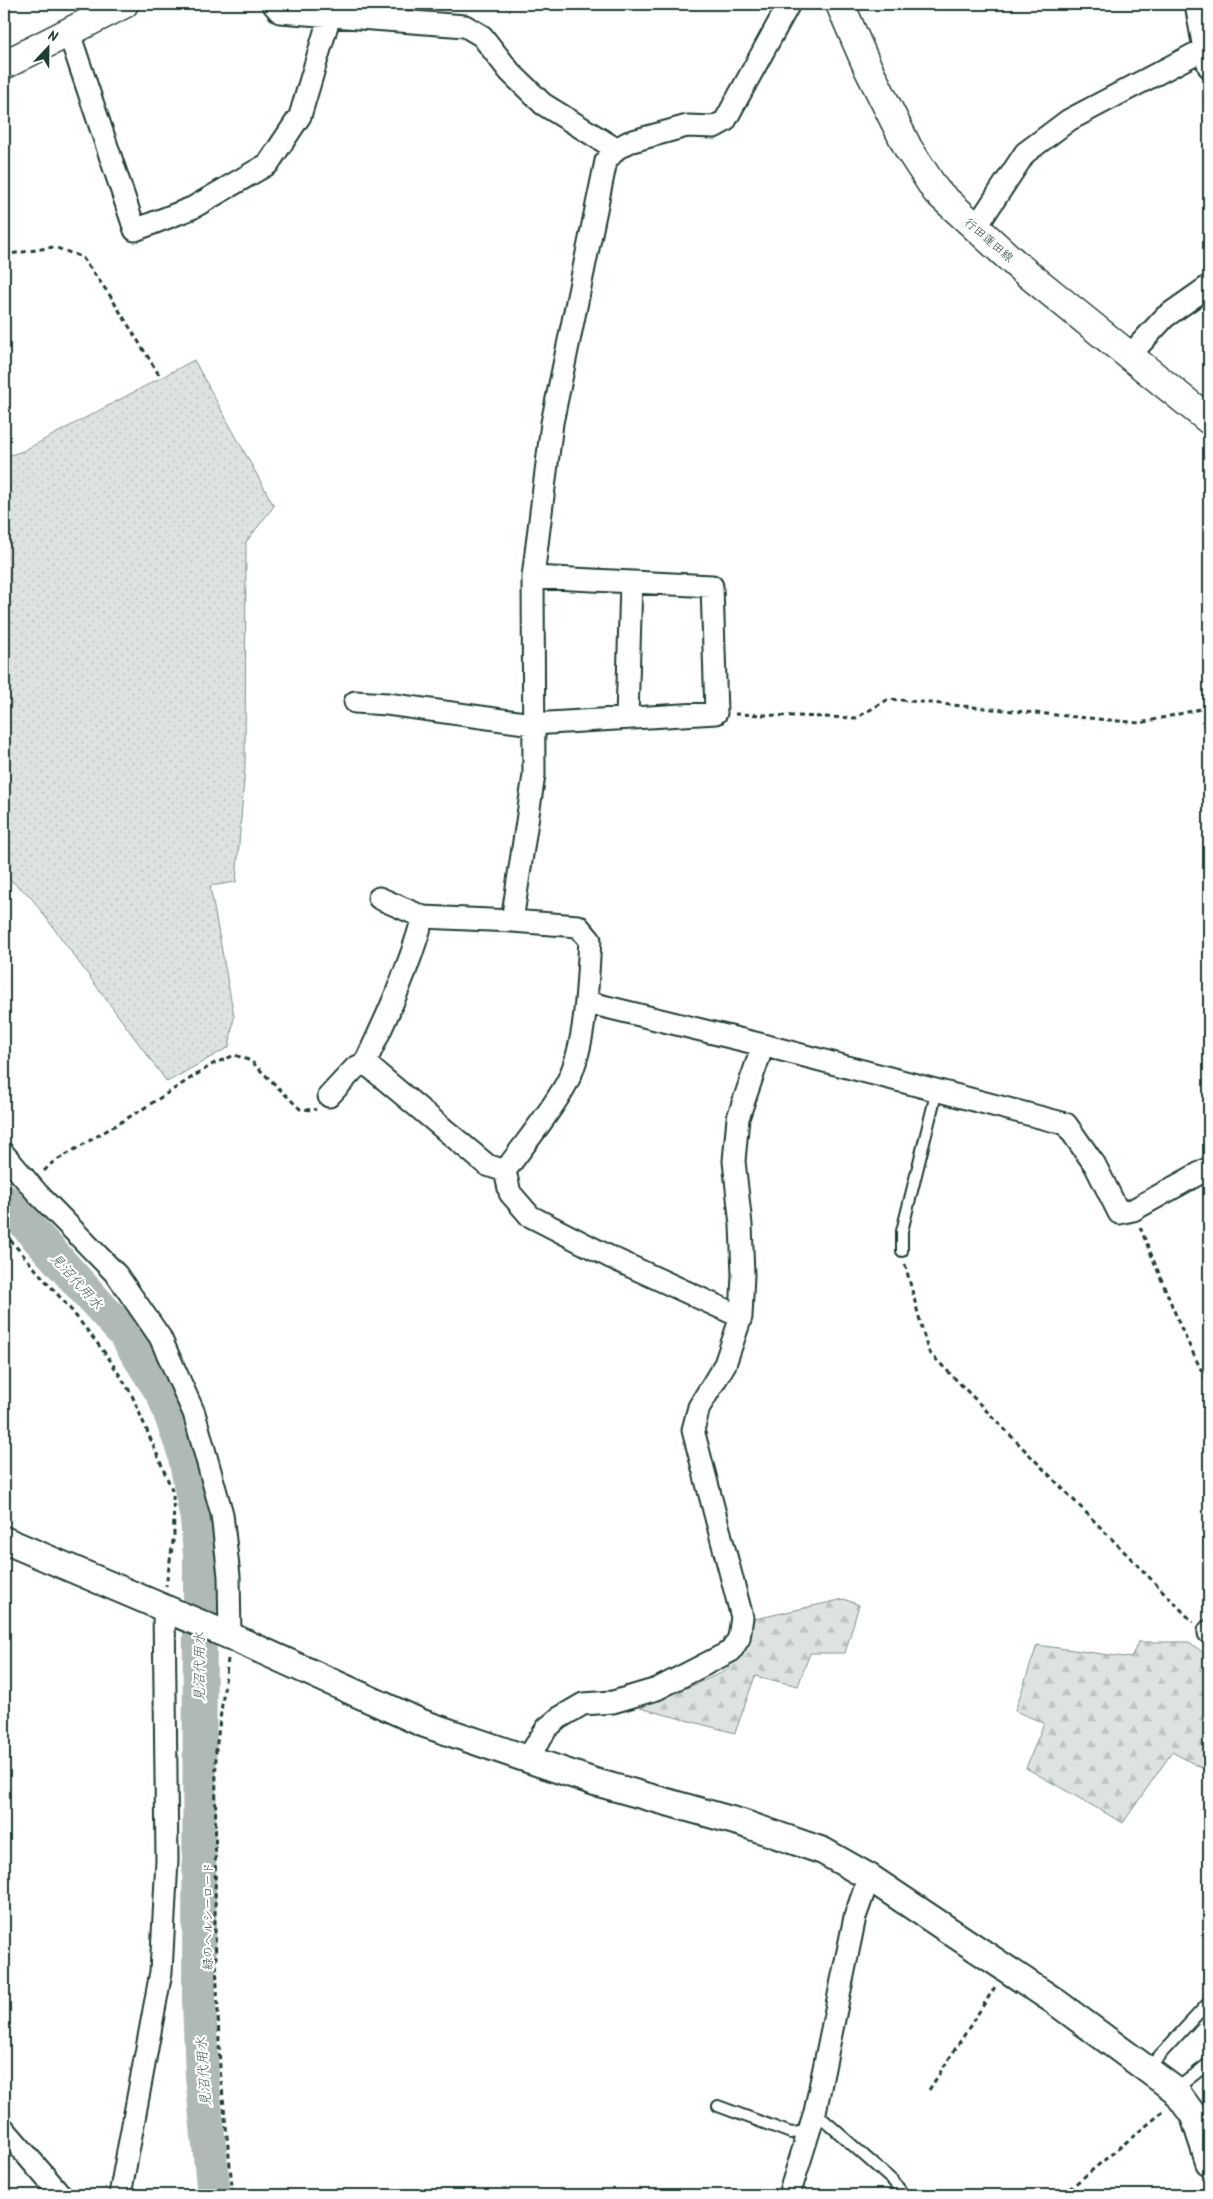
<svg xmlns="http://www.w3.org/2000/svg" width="1213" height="2199" viewBox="0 0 1213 2199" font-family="Kalam,'Klee One',sans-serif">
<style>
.grass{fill:url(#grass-dots);stroke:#7e908b}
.forest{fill:url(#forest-firs);stroke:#7e908b}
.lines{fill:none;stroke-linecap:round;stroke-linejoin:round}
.river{stroke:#afbab7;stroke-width:34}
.service-casing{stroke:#1f3d34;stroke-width:14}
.minor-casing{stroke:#1f3d34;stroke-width:25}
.tertiary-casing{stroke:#1f3d34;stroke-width:30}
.primary-casing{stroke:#1f3d34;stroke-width:31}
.path{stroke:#1f3d34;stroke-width:3;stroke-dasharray:5 4;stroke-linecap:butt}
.service{stroke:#fff;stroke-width:10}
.minor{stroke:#fff;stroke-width:21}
.tertiary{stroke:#fff;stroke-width:26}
.primary{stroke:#fff;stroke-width:28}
.labels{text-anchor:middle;stroke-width:4.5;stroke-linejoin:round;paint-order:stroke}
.street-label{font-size:12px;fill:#1f3d34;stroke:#fff}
.water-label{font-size:14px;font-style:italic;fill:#4a625b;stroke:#fff}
</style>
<defs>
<pattern id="grass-dots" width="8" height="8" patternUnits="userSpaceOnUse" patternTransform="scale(1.25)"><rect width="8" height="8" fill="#dee3e2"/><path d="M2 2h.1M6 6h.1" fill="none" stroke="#bec4c2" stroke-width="1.8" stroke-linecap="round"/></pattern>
<pattern id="forest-firs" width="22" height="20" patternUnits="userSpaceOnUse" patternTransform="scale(1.25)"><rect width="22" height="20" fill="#dee3e2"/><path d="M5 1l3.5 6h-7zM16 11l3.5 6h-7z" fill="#bec4c2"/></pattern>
</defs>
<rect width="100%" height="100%" fill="#fff"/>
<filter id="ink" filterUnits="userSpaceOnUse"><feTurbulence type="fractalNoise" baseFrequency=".02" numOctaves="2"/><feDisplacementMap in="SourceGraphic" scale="10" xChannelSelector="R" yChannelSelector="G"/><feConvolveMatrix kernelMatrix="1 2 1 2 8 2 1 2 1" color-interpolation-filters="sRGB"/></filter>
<g filter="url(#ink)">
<path class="grass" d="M194,360l80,146 -28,36 -1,226 -9,114 -26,4 24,130 -5,31 -62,35 -137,-186 -26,-21v-418l19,-6z"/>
<path class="forest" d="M844,1599l15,6 -14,48h-35l-12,33 -43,-10 -20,57 -95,-25 86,-37 20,-28 5,-23z
M1138,1642h51l20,15v115l-37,-20 -49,71 -97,-55 18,-45 -29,-12 22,-66 94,13z"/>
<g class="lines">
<path class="river" d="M4,1200l120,133 40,63 20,56 13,67 3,36 -1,446 3,75 12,119"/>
<g class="service-casing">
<path id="service" d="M902,1251v-20l35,-141
M1147,2069l62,-67
M1175,2090l34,-27
M718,2106l73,27 18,-2
M815,2112l79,70 10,13"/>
</g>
<g class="minor-casing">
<path id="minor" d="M273,4l7,8 185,14 17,10 28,36 33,32 73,45
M1196,4l8,45 5,18
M69,33l66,197 57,-22 76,-44 32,-48 30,-101
M975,229l50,-76 44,-33 135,-71
M1130,355l35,-38 44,-31
M355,702l32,2 145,20 184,-11 -4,-127 -179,-9
M627,718l4,-136
M379,898l44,19
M512,921l-89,-4c-14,51 -35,98 -58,146l122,102 18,6 5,22 20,23 80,41 131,60
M586,1002l177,43 303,79 29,41 24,48 14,-3 76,-42
M329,1096l26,-28 10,-5
M4,1154l34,40 79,81 43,62 34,76 28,101 7,62 1,60
M505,1171c20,-28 43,-55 60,-85 22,-38 22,-102 25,-146l-12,-14 -66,-5 22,-146 -1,-198 19,-154 54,-262 10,-12 13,-7 58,-16 27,1 11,-6 64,-117
M1209,1631v2
M527,1759l20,-31 12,-10 24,-14 30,-2 44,-13 74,-38 8,-13 3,-21 -49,-187 6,-23 26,-43 16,-47 2,-43 -2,-49 -7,-64 4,-43 25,-73
M4,2129l57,66
M120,2195l41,-223 6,-112 -3,-253
M789,2195l26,-83 40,-195 14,-40"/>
</g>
<g class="tertiary-casing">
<path id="tertiary" d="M4,1540l226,96 192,87 173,59 147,41 81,28 46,26 184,123 122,90 19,26 15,46"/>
</g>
<g class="primary-casing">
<path id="primary" d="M840,4l27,62 41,82 28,43 82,75 191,154
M4,65l120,-61"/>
</g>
<path class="path" d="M4,255l50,-8 28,10 27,37 52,84
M735,714l121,4 33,-19 251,24 69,-16
M44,1171l8,-8 89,-53 72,-46 22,-9 16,6 49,48 14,1 2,-1
M1140,1227l42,103 24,50
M4,1233l68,78 36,46 23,36 42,99 1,43 -8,51
M905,1264l23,87 265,271
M228,1659l-12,91 -1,181 5,137 13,127
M929,2090l66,-103
M1062,2195l102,-84"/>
<use href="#service" class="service"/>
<use href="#minor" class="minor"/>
<use href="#tertiary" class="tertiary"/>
<use href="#primary" class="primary"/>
</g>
</g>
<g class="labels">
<g class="street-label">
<text transform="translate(989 240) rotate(41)" y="4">行田蓮田線</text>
<text transform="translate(208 1916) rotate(-90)" y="4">緑のヘルシーロード</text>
</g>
<g class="water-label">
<text transform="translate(77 1281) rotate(48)" y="5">見沼代用水</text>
<text transform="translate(199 1667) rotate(-90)" y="5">見沼代用水</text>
<text transform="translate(203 2072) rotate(-94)" y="5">見沼代用水</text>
</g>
</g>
<rect width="1213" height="2199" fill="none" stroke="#fff" stroke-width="20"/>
<rect x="10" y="10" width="1193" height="2179" fill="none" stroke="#1f3d34" stroke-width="2" filter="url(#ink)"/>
<g transform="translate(48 48) rotate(22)" stroke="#ffffff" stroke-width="4" paint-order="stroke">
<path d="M0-4L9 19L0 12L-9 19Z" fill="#1f3d34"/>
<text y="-8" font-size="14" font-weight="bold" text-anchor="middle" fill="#1f3d34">N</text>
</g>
</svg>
